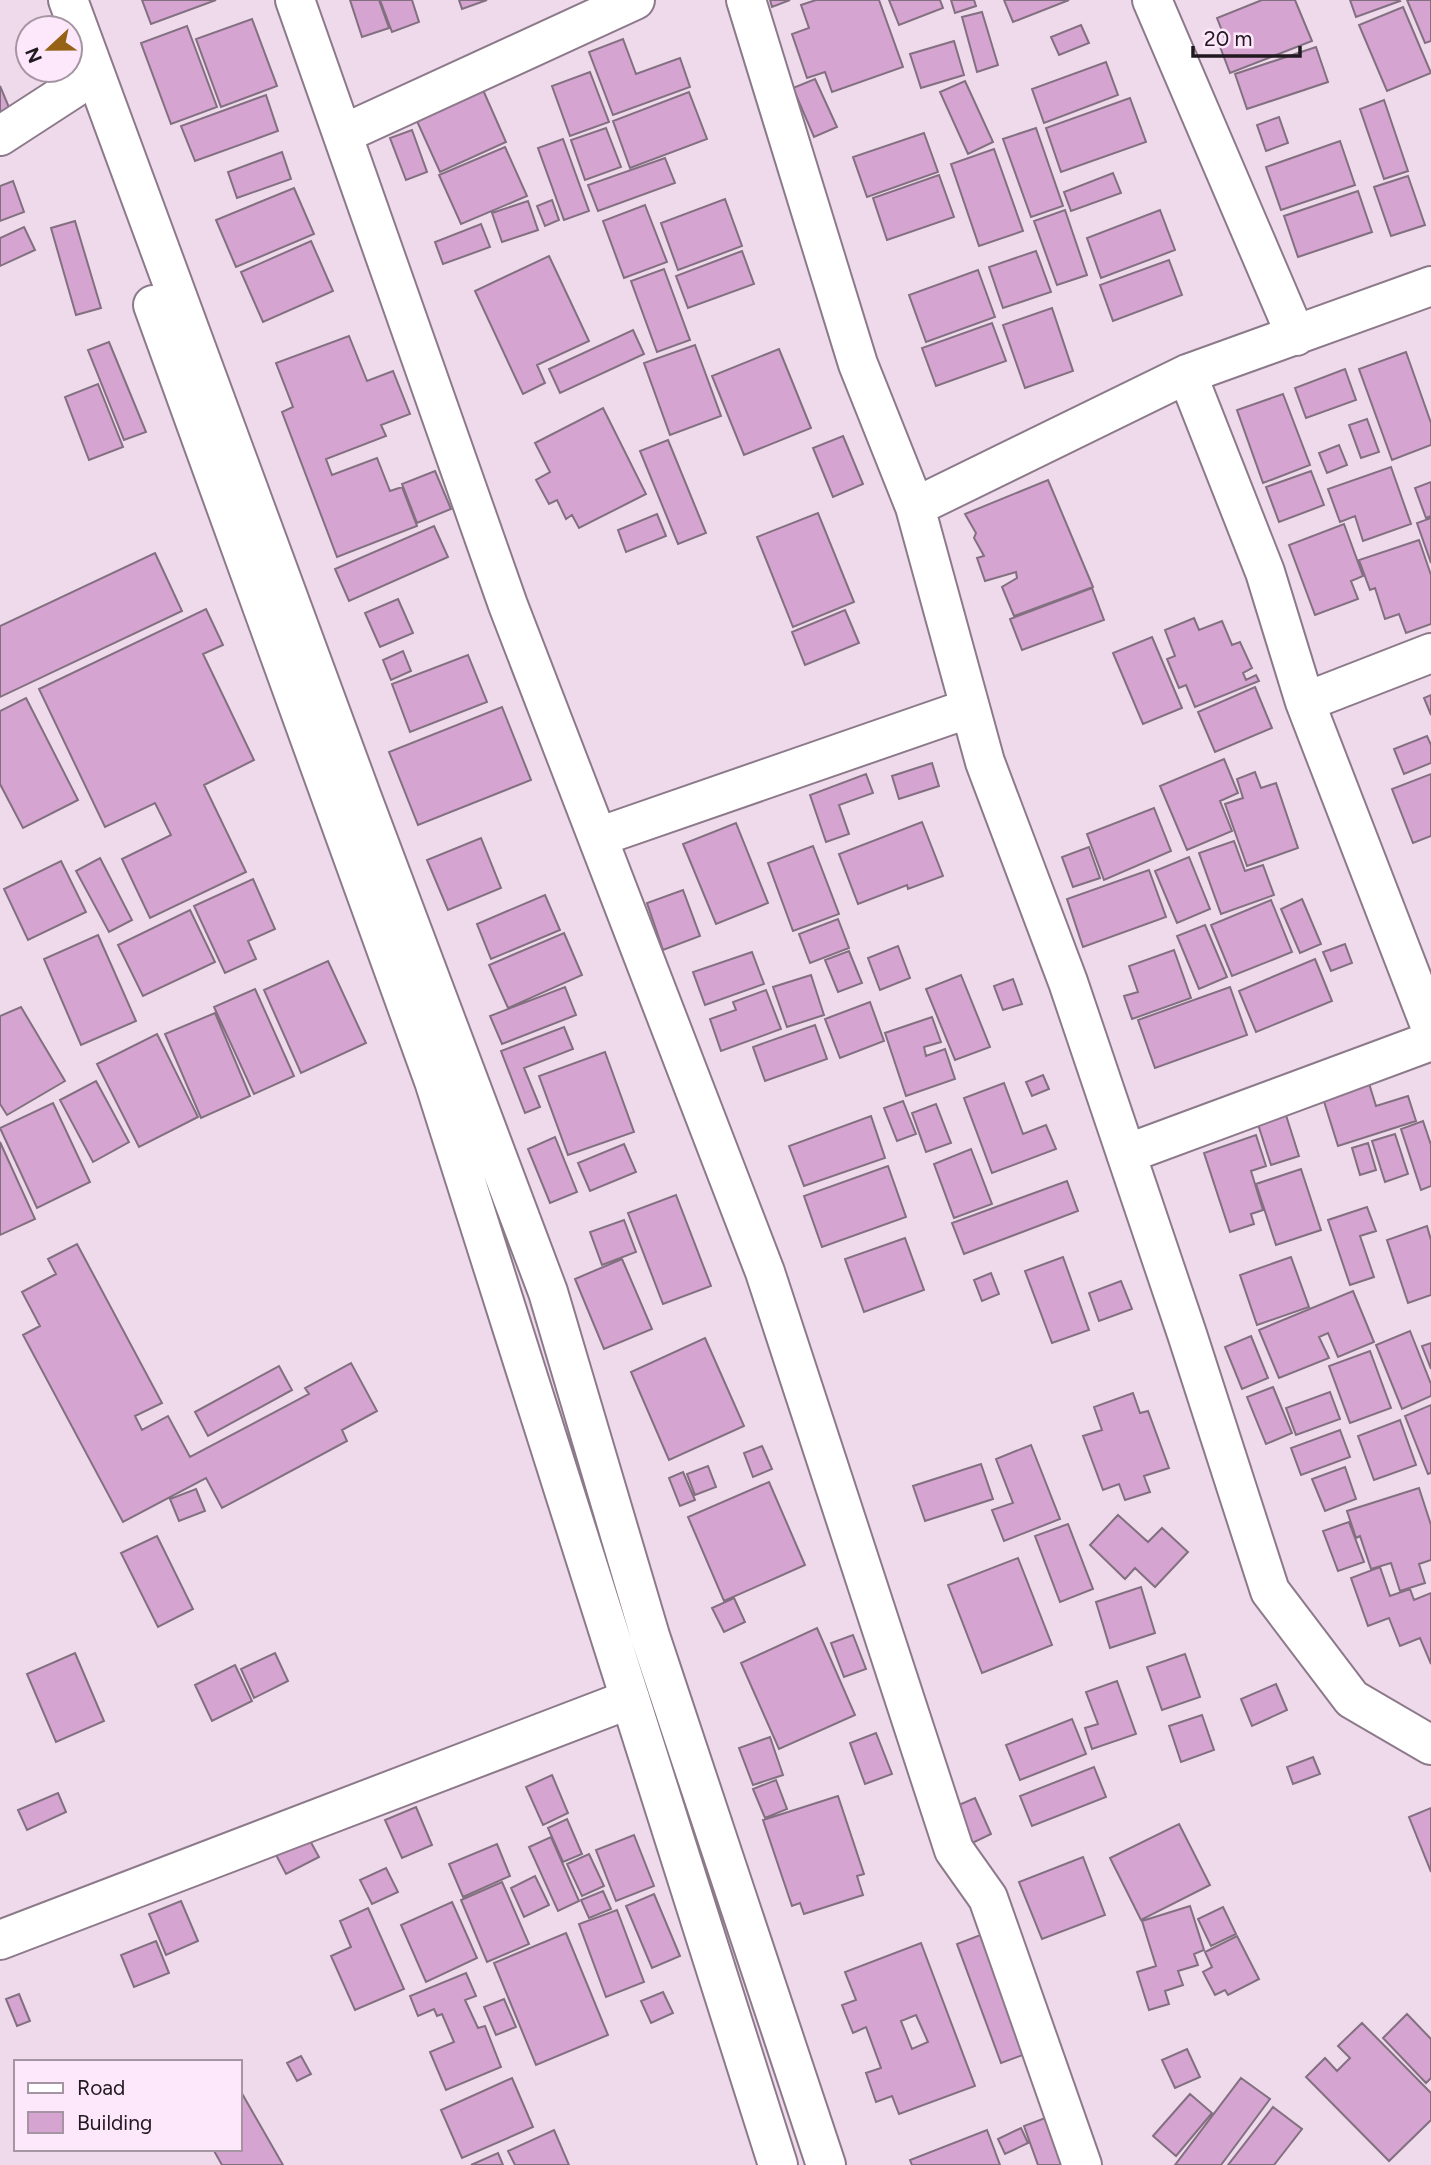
<svg xmlns="http://www.w3.org/2000/svg" width="1431" height="2165" viewBox="0 0 1431 2165" font-family="Figtree,sans-serif">
<style>
.building{fill:#d5a4d0;stroke:#827080;stroke-width:2;fill-rule:evenodd}
.lines{fill:none;stroke-linecap:round;stroke-linejoin:round}
.street-casing{stroke:#8c7a8a;stroke-width:42}
.secondary-casing{stroke:#8c7a8a;stroke-width:42}
.street{stroke:#fff;stroke-width:38}
.secondary{stroke:#fff;stroke-width:38}
</style>
<rect width="100%" height="100%" fill="#efdaec"/>
<path class="building" d="M142,0h74l-65,24z
M350,0h29l10,28 -27,9z
M380,0h32l7,22 -27,10z
M459,0h28l-25,9z
M770,0h20l-18,7z
M816,0h63l24,67 -71,25 -7,-20 -18,6 -15,-44 17,-6 -8,-23z
M889,0h51l3,8 -44,17z
M951,0h23l2,6 -21,7z
M1004,0h65l-56,22z
M1262,0h33l17,41 -82,32 -11,-29 7,-3 -9,-23z
M1350,0h49l1,1 -44,16z
M1407,0h24v41l-6,2z
M1403,7l28,66 -44,18 -28,-66z
M982,12l16,53 -21,7 -15,-55z
M252,19l25,67 -56,21 -25,-68z
M1081,25l8,18 -30,12 -8,-18z
M187,26l30,81 -46,17 -30,-81z
M623,39l13,35 44,-16 10,29 -77,28 -24,-63z
M954,41l10,34 -43,13 -11,-34z
M1316,47l12,35 -81,27 -12,-35z
M1106,62l12,33 -74,28 -12,-34z
M590,72l19,50 -39,14 -18,-50z
M815,79l22,48 -23,10 -21,-49z
M965,81l28,61 -25,12 -28,-62z
M0,86l13,31 -13,6z
M483,90l23,52 -66,30 -24,-53z
M689,92l18,47 -77,29 -17,-47z
M266,95l12,36 -83,30 -14,-35z
M1130,98l16,44 -85,30 -15,-44z
M1384,100l24,71 -24,8 -24,-70z
M1279,117l9,26 -22,8 -9,-26z
M606,128l15,39 -36,13 -14,-40z
M1036,128l27,78 -32,11 -28,-78z
M412,130l15,42 -21,8 -16,-42z
M924,133l14,39 -71,25 -14,-40z
M563,139l26,72 -25,9 -26,-72z
M1340,141l15,44 -74,25 -15,-43z
M505,147l22,49 -66,28 -22,-49z
M994,149l29,82 -44,15 -28,-82z
M282,152l9,27 -54,19 -9,-26z
M665,158l10,25 -77,28 -10,-26z
M1113,173l8,20 -50,18 -7,-19z
M939,175l15,42 -67,23 -14,-42z
M1408,176l17,49 -34,11 -17,-49z
M13,181l11,31 -24,9v-35z
M294,188l20,46 -78,33 -20,-47z
M1358,191l14,41 -74,25 -14,-41z
M725,199l17,47 -64,24 -17,-47z
M552,200l7,20 -14,6 -8,-20z
M528,201l10,29 -36,12 -10,-29z
M645,205l22,57 -43,16 -21,-57z
M1065,210l22,65 -30,10 -23,-64z
M1160,210l15,40 -74,28 -14,-40z
M75,221l26,87 -25,7 -25,-87z
M481,224l9,23 -47,17 -8,-22z
M24,227l11,23 -35,16v-28z
M311,241l22,50 -70,31 -22,-50z
M742,251l12,33 -66,24 -12,-32z
M1036,251l15,41 -48,16 -14,-41z
M549,256l40,85 -52,24 8,18 -22,11 -48,-103z
M1169,260l13,35 -69,26 -13,-36z
M664,269l26,71 -33,12 -26,-71z
M978,270l17,47 -69,25 -17,-47z
M1052,308l21,63 -48,17 -22,-63z
M992,323l14,38 -70,25 -14,-38z
M633,330l11,24 -84,39 -11,-24z
M349,336l18,45 26,-10 17,43 -29,11 5,11 -60,23 6,16 45,-17 13,33 12,-4 15,39 -80,31 -55,-145 11,-5 -17,-44z
M109,342l37,90 -22,8 -36,-90z
M695,345l26,71 -51,19 -26,-72z
M779,349l32,79 -67,27 -32,-79z
M1406,352l25,71v22l-39,15 -33,-91z
M1345,369l11,31 -50,18 -11,-30z
M98,384l25,63 -34,13 -24,-63z
M1283,394l27,71 -47,18 -26,-73z
M603,408l43,86 -67,34 -7,-13 -6,4 -9,-19 -8,4 -13,-24 14,-8 -15,-29z
M1367,419l12,33 -18,6 -12,-33z
M843,436l20,48 -30,13 -20,-49z
M668,440l38,93 -28,11 -38,-93z
M1339,445l8,20 -20,8 -8,-20z
M1391,467l20,57 -48,17 -8,-25 -15,6 -12,-33z
M435,471l16,38 -34,14 -15,-39z
M1311,471l13,34 -45,17 -13,-35z
M1048,480l45,107 -79,29 -12,-29 15,-9 -1,-6 -31,9 -8,-23 7,-2 -10,-18 2,-5 -11,-19z
M1431,482v34l-5,2 -11,-30z
M818,513l36,89 -61,25 -36,-90z
M657,514l9,22 -40,16 -8,-22z
M1431,518v45l-14,-40z
M1344,524l19,52 -12,5 7,18 -43,16 -26,-70z
M434,526l14,31 -99,44 -14,-32z
M1419,540l12,35v49l-25,9 -7,-19 -14,5 -10,-31 -5,2 -11,-30z
M155,553l27,58 -182,86v-71z
M1092,588l12,32 -82,30 -12,-31z
M398,599l15,34 -33,14 -15,-34z
M206,609l17,36 -20,9 51,106 -50,25 42,87 -96,46 -28,-59 49,-24 -16,-32 -50,24 -66,-138z
M845,610l14,33 -54,22 -13,-33z
M1194,618l5,12 23,-9 10,24 8,-3 12,26 -9,5 3,7 10,-5 3,6 -64,26 -9,-22 -7,3 -12,-29 8,-3 -10,-26z
M1152,637l30,71 -39,16 -30,-71z
M403,651l8,20 -20,9 -8,-20z
M468,655l19,47 -77,30 -18,-48z
M1255,687l17,41 -57,24 -17,-40z
M1431,695v20l-7,-17z
M26,698l52,102 -55,28 -23,-44v-73z
M502,707l29,73 -113,45 -29,-73z
M1427,736l4,9v18l-27,11 -10,-25z
M1224,759l14,34 -18,8 12,30 -45,19 -27,-64z
M932,763l7,23 -40,13 -7,-23z
M1255,772l6,16 15,-5 22,65 -51,18 -22,-62 18,-6 -6,-19z
M866,774l7,19 -34,12 10,29 -23,8 -16,-47z
M1431,774v62l-18,7 -21,-54z
M1154,808l17,43 -67,29 -17,-46z
M922,822l21,54 -35,13 -1,-4 -49,19 -19,-50z
M736,823l32,80 -52,21 -33,-80z
M481,838l20,50 -53,22 -21,-50z
M1234,841l11,30 18,-6 11,30 -53,19 -22,-61z
M813,846l26,68 -46,17 -25,-68z
M1089,847l11,31 -27,9 -11,-30z
M1189,857l21,52 -33,14 -22,-52z
M100,858l32,62 -23,12 -33,-61z
M61,861l25,51 -58,28 -24,-51z
M1149,870l17,47 -83,30 -16,-48z
M253,879l22,50 -27,12 8,18 -31,14 -31,-67z
M683,890l17,46 -37,14 -16,-47z
M545,895l15,35 -69,29 -14,-35z
M1302,899l19,45 -21,9 -19,-44z
M1271,900l21,52 -60,24 -21,-51z
M190,910l25,52 -72,34 -25,-51z
M838,919l11,29 -39,15 -11,-29z
M1205,925l22,52 -28,12 -22,-53z
M564,933l18,42 -74,33 -19,-43z
M98,935l38,86 -55,24 -37,-86z
M1345,944l7,19 -21,8 -8,-19z
M898,946l12,32 -30,12 -12,-32z
M1174,950l17,48 -59,21 -8,-23 14,-4 -9,-26z
M849,951l13,32 -24,9 -13,-32z
M752,952l12,32 -59,21 -12,-33z
M1315,959l17,42 -76,31 -17,-41z
M328,961l38,82 -65,30 -37,-83z
M811,975l13,40 -37,12 -14,-40z
M961,975l29,72 -35,13 -29,-71z
M1013,979l9,25 -19,6 -9,-24z
M565,987l11,28 -74,29 -12,-28z
M1230,987l17,48 -92,33 -17,-48z
M255,989l39,87 -40,18 -40,-87z
M766,990l15,39 -60,22 -11,-32 26,-9 -3,-8z
M870,1002l14,39 -44,17 -15,-39z
M21,1007l44,74 -58,34 -7,-11v-88z
M215,1013l35,83 -49,22 -36,-84z
M932,1017l9,25 -17,5 2,9 19,-7 10,30 -49,17 -21,-63z
M815,1025l12,34 -62,22 -12,-34z
M564,1027l9,22 -49,19 16,39 -15,6 -24,-62z
M157,1034l41,83 -59,30 -42,-83z
M605,1052l29,80 -66,23 -29,-79z
M1043,1075l6,14 -17,7 -6,-14z
M1367,1077l9,29 32,-10 8,25 -78,25 -17,-54z
M96,1081l33,61 -36,20 -33,-62z
M1004,1083l19,51 23,-9 10,24 -64,24 -28,-75z
M903,1101l13,33 -19,7 -13,-33z
M53,1103l37,79 -53,26 -37,-80z
M936,1104l15,39 -25,9 -14,-39z
M1284,1109l15,47 -28,9 -15,-47z
M871,1116l14,42 -81,28 -15,-40z
M1423,1121l8,24v41l-10,4 -20,-61z
M1395,1134l13,40 -23,8 -13,-41z
M1256,1135l10,31 -15,5 12,39 -12,4 3,10 -24,8 -26,-79z
M555,1137l22,55 -27,11 -22,-54z
M0,1142l35,77 -35,16z
M1368,1143l8,27 -16,5 -8,-27z
M624,1144l12,28 -46,19 -12,-28z
M971,1149l21,55 -38,14 -20,-54z
M888,1166l18,51 -84,30 -18,-51z
M1301,1169l20,61 -45,15 -20,-61z
M1067,1181l11,30 -114,43 -12,-31z
M676,1195l35,91 -48,18 -35,-91z
M1367,1207l9,24 -16,5 14,41 -24,8 -22,-65z
M624,1220l12,32 -34,13 -12,-33z
M1427,1226l4,14v55l-23,8 -21,-63z
M905,1238l19,52 -60,22 -19,-53z
M77,1244l85,159 -27,13 7,14 26,-14 22,41 119,-63 -4,-6 46,-25 26,48 -35,19 5,11 -125,67 -16,-30 -83,44 -100,-187 17,-9 -18,-34 34,-18 -8,-15z
M1063,1257l26,73 -37,13 -27,-72z
M1291,1257l18,50 -52,18 -17,-50z
M622,1259l30,70 -48,20 -29,-70z
M991,1273l8,21 -17,7 -8,-21z
M1121,1281l11,28 -33,12 -10,-28z
M1353,1291l21,51 -36,15 -10,-24 -9,4 10,21 -50,20 -20,-48z
M1410,1331l21,53v12l-29,13 -26,-64z
M1251,1336l17,42 -26,11 -17,-42z
M705,1338l39,88 -75,34 -38,-88z
M1431,1343v26l-9,-23z
M1370,1351l21,57 -41,15 -21,-57z
M279,1366l13,24 -84,46 -13,-24z
M1273,1387l19,46 -26,11 -19,-47z
M1330,1392l10,27 -44,16 -10,-27z
M1133,1393l7,20 8,-2 21,57 -25,8 6,16 -25,8 -6,-16 -16,6 -20,-54 19,-6 -8,-23z
M1431,1405v68l-3,1 -23,-58z
M1400,1420l16,45 -42,15 -16,-44z
M1340,1430l10,27 -49,18 -10,-27z
M1031,1445l29,74 -56,22 -12,-31 21,-7 -17,-44z
M762,1446l10,23 -19,8 -9,-24z
M981,1464l12,35 -68,22 -12,-35z
M708,1466l8,21 -21,8 -8,-21z
M1345,1467l11,32 -31,12 -13,-32z
M683,1472l12,28 -15,6 -11,-28z
M769,1482l36,83 -81,36 -36,-84z
M1419,1488l12,37v35l-12,4 6,19 -25,8 -9,-28 -20,6 -11,-33 -4,2 -9,-27z
M196,1489l9,22 -26,10 -9,-22z
M1118,1515l30,27 14,-14 26,24 -33,35 -20,-19 -10,11 -35,-34z
M1349,1522l15,40 -26,9 -15,-40z
M1068,1524l25,65 -33,13 -25,-66z
M157,1536l36,73 -35,18 -37,-74z
M1018,1558l34,87 -70,28 -34,-88z
M1380,1567l10,29 20,-7 4,11 17,-7v71l-11,-26 -20,8 -11,-28 -21,8 -17,-48z
M1141,1587l14,46 -45,15 -14,-46z
M734,1598l11,24 -21,10 -12,-24z
M817,1628l38,87 -76,34 -38,-86z
M853,1635l13,34 -22,8 -13,-34z
M75,1653l29,68 -48,21 -29,-68z
M275,1653l13,28 -34,17 -13,-29z
M1185,1654l15,43 -38,13 -15,-43z
M235,1665l17,36 -40,20 -17,-36z
M1117,1681l19,53 -44,15 -7,-21 13,-4 -12,-32z
M1276,1684l11,26 -35,16 -11,-27z
M1202,1715l12,35 -33,12 -12,-36z
M1072,1719l14,35 -66,26 -14,-35z
M876,1733l16,41 -27,10 -15,-41z
M770,1737l13,38 -30,10 -14,-37z
M1313,1757l7,17 -27,10 -6,-17z
M1094,1767l12,30 -74,29 -12,-30z
M552,1775l16,38 -25,12 -17,-38z
M776,1780l11,29 -22,9 -12,-29z
M58,1793l8,19 -39,18 -9,-20z
M838,1796l26,78 -7,2 6,19 -59,19 -4,-11 -8,3 -29,-86z
M975,1798l16,36 -27,13 -17,-37z
M416,1807l16,38 -30,13 -17,-38z
M1431,1808v64l-22,-55z
M567,1819l15,35 -19,8 -15,-34z
M1179,1824l31,61 -69,35 -31,-62z
M634,1835l20,51 -38,15 -20,-51z
M308,1837l11,20 -33,17 -11,-21z
M551,1837l28,64 -21,10 -29,-64z
M497,1844l13,32 -47,21 -14,-33z
M589,1854l15,32 -22,10 -15,-32z
M1083,1857l22,58 -63,24 -23,-57z
M386,1868l12,24 -26,12 -12,-24z
M535,1876l14,29 -25,12 -13,-29z
M502,1882l27,62 -42,18 -26,-62z
M603,1891l8,18 -22,9 -8,-18z
M654,1894l26,62 -28,12 -26,-62z
M181,1901l17,40 -32,14 -17,-41z
M452,1902l25,56 -51,24 -25,-57z
M1190,1906l14,44 -10,4 4,11 -20,6 5,14 -18,6 4,13 -20,6 -12,-38 19,-6 -14,-45z
M1223,1907l13,27 -25,12 -13,-27z
M368,1908l36,81 -49,21 -24,-54 20,-9 -11,-26z
M617,1910l27,72 -38,15 -27,-73z
M566,1933l42,102 -72,30 -42,-102z
M983,1934l45,119 -27,10 -44,-119z
M1237,1936l22,43 -31,16 -3,-5 -10,5 -12,-23 9,-5 -7,-15z
M156,1941l13,32 -35,14 -13,-32z
M921,1943l54,143 -76,28 -7,-18 -16,6 -10,-29 15,-5 -15,-41 -13,6 -11,-28 14,-5 -11,-28zM916,2015l12,27 -16,7 -11,-28z
M466,1973l10,23 -11,4 13,28 7,-2 16,41 -55,23 -16,-38 24,-10 -12,-28 -5,2 -3,-7 -16,7 -8,-20z
M663,1992l10,21 -22,10 -10,-22z
M19,1994l11,27 -13,5 -11,-27z
M504,1999l12,28 -20,8 -12,-28z
M1407,2014l24,25v39l-5,5 -43,-45z
M1362,2023l69,70v27l-42,41 -83,-84 19,-19 12,13 13,-13 -12,-12z
M1187,2049l13,28 -25,11 -13,-28z
M301,2056l10,18 -14,7 -10,-18z
M512,2078l21,49 -71,31 -21,-48z
M1241,2078l29,21 -49,66h-46z
M240,2090l43,75h-61l-9,-16h27z
M1190,2094l22,19 -36,43 -23,-20z
M1273,2107l29,22 -28,36h-46z
M1053,2115l18,50h-33l-14,-39z
M1021,2128l7,15 -23,11 -7,-15z
M554,2130l15,35h-54l-7,-14z
M987,2130l13,35h-88l-2,-5z
M498,2153l5,12h-32z"/>
<g class="lines">
<g class="street-casing">
<path id="street" d="M295,0l213,605 257,667 189,578 34,48 94,267
M746,0l112,364 57,143 70,255 83,220 119,352 83,257 82,108 79,46
M1152,0l144,336
M343,134l292,-134
M0,136l74,-48
M1187,374l78,198 40,130 126,326
M915,507l272,-133 244,-88
M1305,702l126,-49
M598,837l372,-129
M1126,1154l305,-113
M0,1940l630,-241"/>
</g>
<g class="secondary-casing">
<path id="secondary" d="M68,0l293,795 187,497 102,344 176,529
M153,305l281,776 344,1084"/>
</g>
<use href="#street" class="street"/>
<use href="#secondary" class="secondary"/>
</g>
<rect x="14" y="2060" width="228" height="91" fill="#fde7fa" stroke="#a595a2" stroke-width="2"/>
<rect x="28" y="2083" width="35" height="10" fill="#ffffff" stroke="#a595a2" stroke-width="2"/>
<text x="77" y="2095" font-size="21" fill="#20191f">Road</text>
<rect x="28" y="2112" width="35" height="21" fill="#d5a4d0" stroke="#a595a2" stroke-width="2"/>
<text x="77" y="2130" font-size="21" fill="#20191f">Building</text>
<g transform="translate(49 49) rotate(248)"><circle r="33" fill="#fde7fa" stroke="#a595a2" stroke-width="2"/>
<path d="M0-5L12 26L0 18L-12 26Z" fill="#966216"/>
<text y="-10" font-size="19" font-weight="bold" text-anchor="middle" fill="#20191f">N</text>
</g>
<path d="M1193 46v10h107v-10" fill="none" stroke="#20191f" stroke-width="3.5"/>
<text x="1204" y="46" font-size="21" fill="#20191f" stroke="#fde7fa" stroke-width="5" paint-order="stroke">20 m</text>
</svg>
